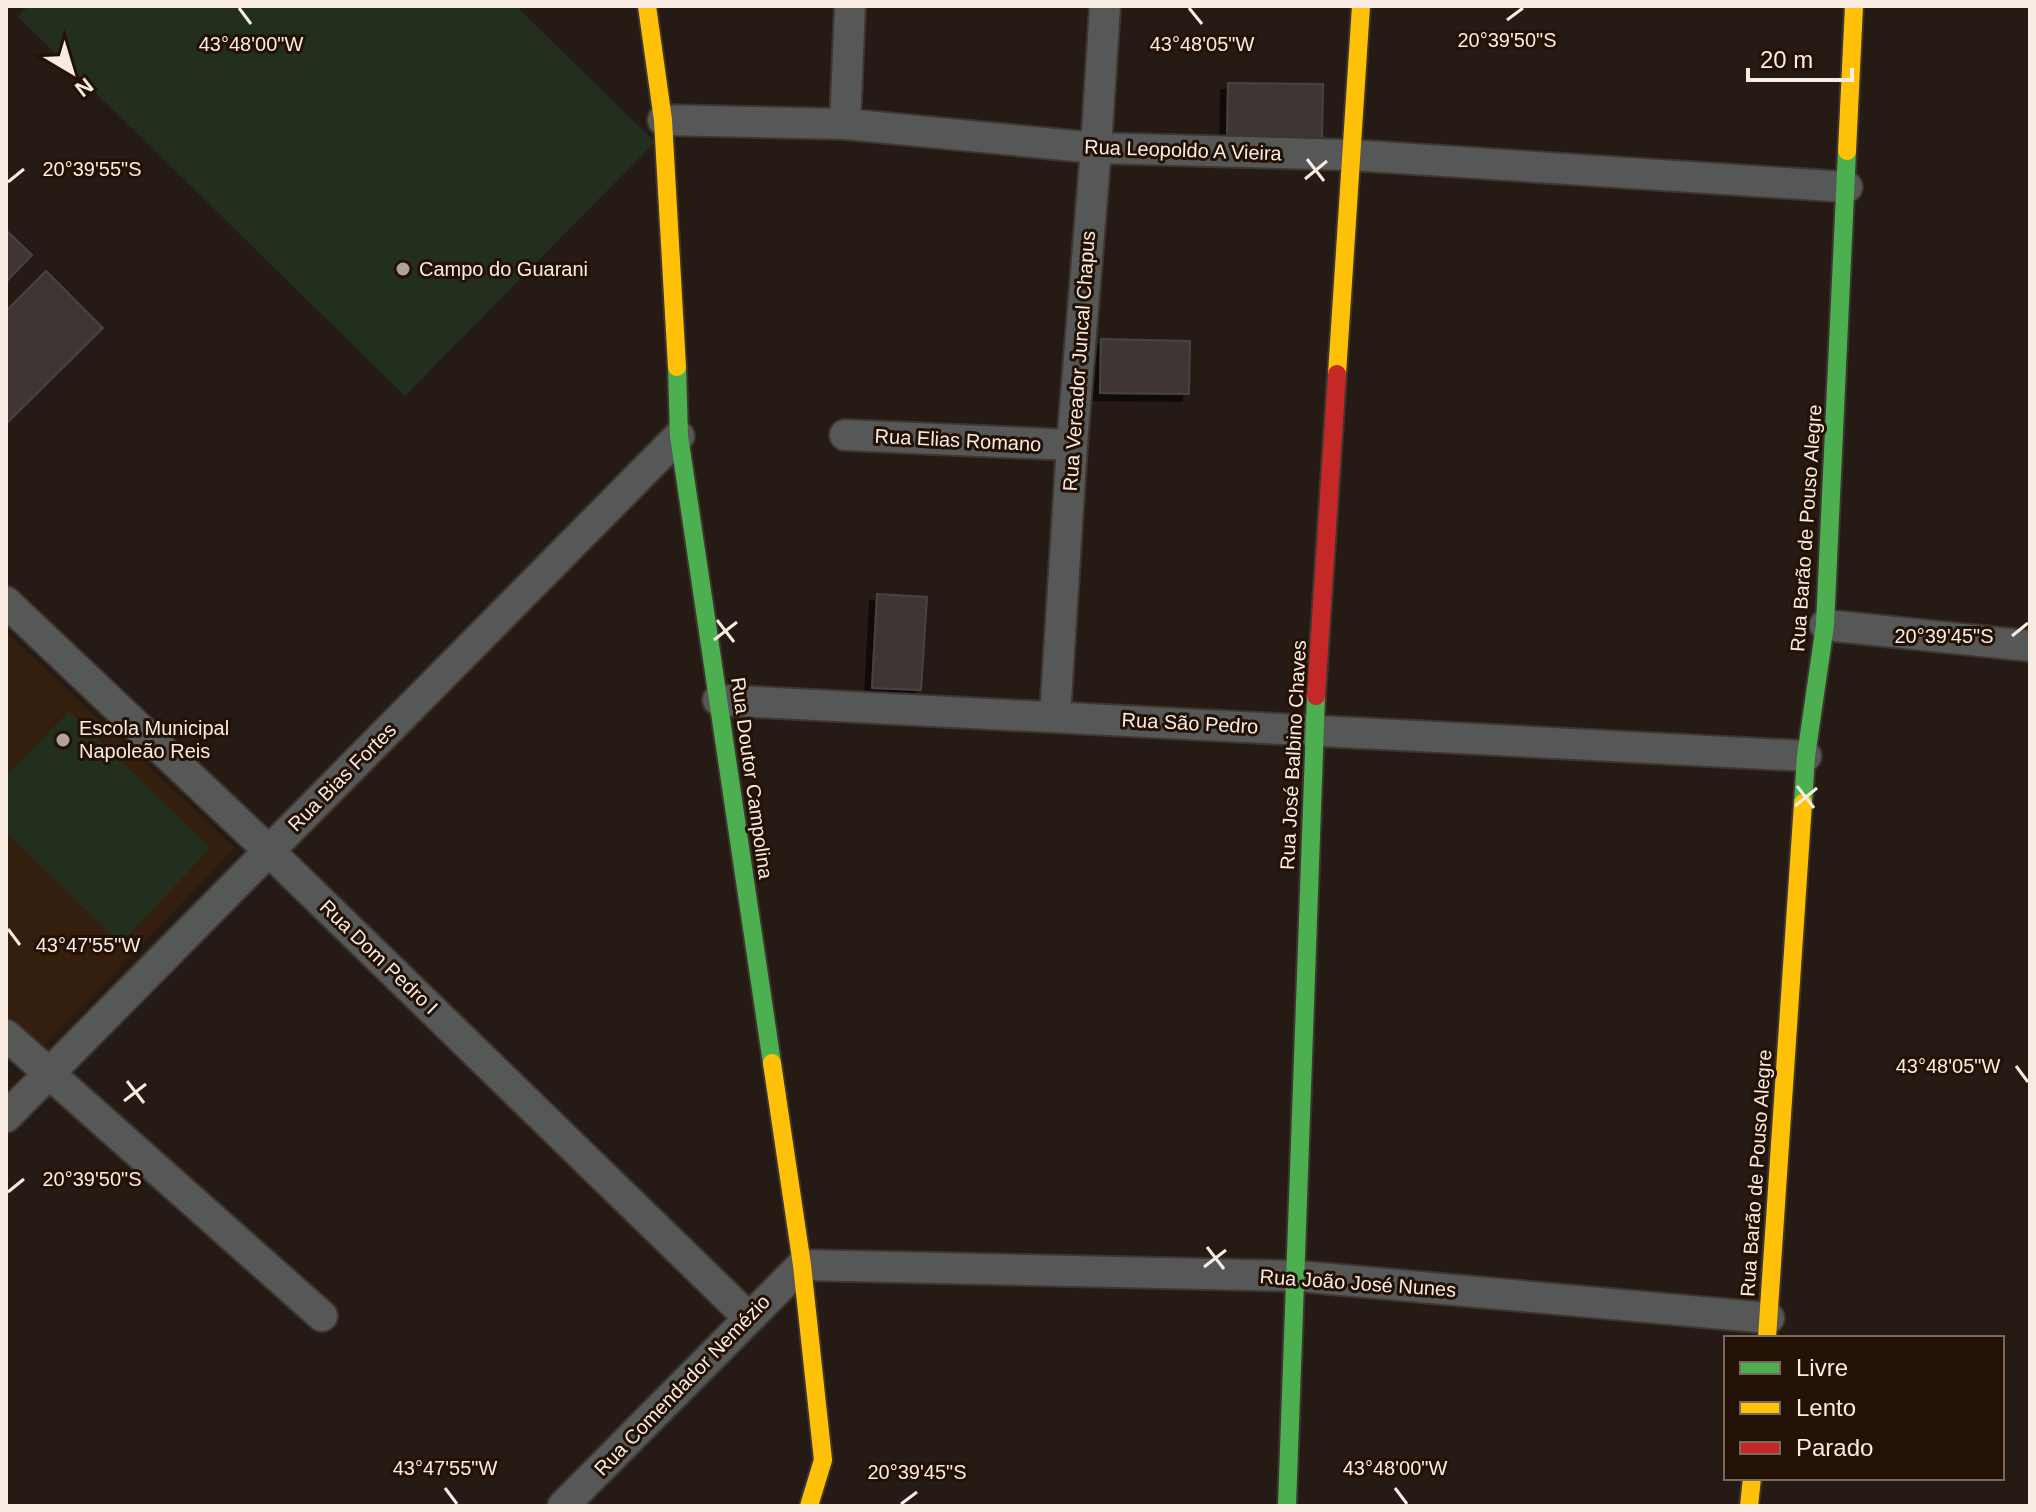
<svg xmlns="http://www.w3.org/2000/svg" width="2036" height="1512" viewBox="0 0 2036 1512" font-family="Helvetica,sans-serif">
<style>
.built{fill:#341e0d}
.green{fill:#222f1e}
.building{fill:#3f3636;stroke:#4a4242;stroke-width:2;filter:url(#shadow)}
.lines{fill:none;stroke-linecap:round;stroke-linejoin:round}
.street-casing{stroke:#3d352e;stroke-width:34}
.fast-casing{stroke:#3d352e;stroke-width:22}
.slow-casing{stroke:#3d352e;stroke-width:22}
.jam-casing{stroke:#3d352e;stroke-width:22}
.street{stroke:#565858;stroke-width:30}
.fast{stroke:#4caf50;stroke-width:18}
.slow{stroke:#ffc107;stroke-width:18}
.jam{stroke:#c62828;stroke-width:18}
.ticks{fill:none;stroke:#f8ebe2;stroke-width:3}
.poi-dot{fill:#aea29a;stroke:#221104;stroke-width:3}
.labels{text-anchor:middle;stroke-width:6;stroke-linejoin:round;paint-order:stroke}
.street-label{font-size:20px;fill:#f8ebe2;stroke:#221104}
.poi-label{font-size:20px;fill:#f8ebe2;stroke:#221104;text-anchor:start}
.ticks-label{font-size:20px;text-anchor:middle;fill:#f8ebe2;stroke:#221104;stroke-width:6;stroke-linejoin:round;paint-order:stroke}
</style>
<defs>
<filter id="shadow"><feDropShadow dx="-7" dy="7" stdDeviation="0" flood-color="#0009"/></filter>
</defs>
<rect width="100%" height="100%" fill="#251b14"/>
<path class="built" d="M6,632l229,216 -199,206 -30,-29z"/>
<path class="green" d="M28,6h488l139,136 -250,254 -387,-379z
M69,711l142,137 -91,95 -114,-110v-57z"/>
<path class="building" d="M1228,83l95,1 -1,58 -95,-1z
M6,230l26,25 -26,27z
M46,271l57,57 -97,96v-113z
M1101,339l89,2 -1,53 -89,-1z
M877,594l50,3 -6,93 -49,-2z"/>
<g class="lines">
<g class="street-casing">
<path id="street" d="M663,120l182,4 251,24 255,7 496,32
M845,124l5,-118
M845,435l227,10
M6,602l263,249 479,466
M1825,625l205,21
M718,700l1088,56
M1055,716l17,-271 24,-297 9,-142
M6,1035l316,281
M6,1117l673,-681
M563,1506l239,-241 495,11 472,42"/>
</g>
<g class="fast-casing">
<path id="fast" d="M677,367l2,69 93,627
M1803,803l3,-47 19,-131 22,-474
M1287,1506l29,-810"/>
</g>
<g class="slow-casing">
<path id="slow" d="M647,6l16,114 14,247
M1847,151l7,-145
M1337,374l24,-368
M772,1063l30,202 21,195 -14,46
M1767,1338l36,-535
M1749,1506l3,-28"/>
</g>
<g class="jam-casing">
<path id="jam" d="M1316,696l21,-322"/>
</g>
<use href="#street" class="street"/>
<use href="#fast" class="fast"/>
<use href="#slow" class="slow"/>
<use href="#jam" class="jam"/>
</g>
<path class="ticks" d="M239,8l12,16M1189,8l13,16M1507,20l16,-12M1307,159l17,22M1305,179l22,-18M8,182l16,-13M717,620l17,22M2012,636l16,-13M714,640l23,-18M1797,786l17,22M1795,806l22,-18M8,929l12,16M2016,1066l12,16M127,1081l17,22M124,1101l22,-17M8,1192l16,-13M1207,1247l17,22M1204,1267l22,-17M445,1488l12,16M1395,1488l12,16M901,1504l16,-12"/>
<g class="poi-dot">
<circle cx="403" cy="269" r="8"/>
<circle cx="63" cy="740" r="8"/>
</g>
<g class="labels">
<g class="street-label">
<text transform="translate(1183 150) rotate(2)" y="7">Rua Leopoldo A Vieira</text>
<text transform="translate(1079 361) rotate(-86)" y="7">Rua Vereador Juncal Chapus</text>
<text transform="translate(958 440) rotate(3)" y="7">Rua Elias Romano</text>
<text transform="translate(1806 528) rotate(-86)" y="7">Rua Barão de Pouso Alegre</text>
<text transform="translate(1190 723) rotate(3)" y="7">Rua São Pedro</text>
<text transform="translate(1293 755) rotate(-87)" y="7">Rua José Balbino Chaves</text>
<text transform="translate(342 777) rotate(-45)" y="7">Rua Bias Fortes</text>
<text transform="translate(752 778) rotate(82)" y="7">Rua Doutor Campolina</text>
<text transform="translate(379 957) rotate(44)" y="7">Rua Dom Pedro I</text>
<text transform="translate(1756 1173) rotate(-86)" y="7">Rua Barão de Pouso Alegre</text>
<text transform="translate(1358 1283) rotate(4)" y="7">Rua João José Nunes</text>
<text transform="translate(682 1385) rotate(-46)" y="7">Rua Comendador Nemézio</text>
</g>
<g class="poi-label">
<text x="419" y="276">Campo do Guarani</text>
<text x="79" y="735">Escola Municipal<tspan x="79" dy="23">Napoleão Reis</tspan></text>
</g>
</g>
<g class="ticks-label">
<text x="1507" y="47">20°39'50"S</text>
<text x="251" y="51">43°48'00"W</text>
<text x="1202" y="51">43°48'05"W</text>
<text x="92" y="176">20°39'55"S</text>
<text x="1944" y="643">20°39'45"S</text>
<text x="88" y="952">43°47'55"W</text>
<text x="1948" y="1073">43°48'05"W</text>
<text x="92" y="1186">20°39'50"S</text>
<text x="445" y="1475">43°47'55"W</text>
<text x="1395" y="1475">43°48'00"W</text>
<text x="917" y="1479">20°39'45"S</text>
</g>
<rect width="2036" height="1512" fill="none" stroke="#f8ebe2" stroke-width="16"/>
<rect x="1724" y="1336" width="280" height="144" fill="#221104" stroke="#78685d" stroke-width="2"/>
<rect x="1740" y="1362" width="40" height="12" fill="#4caf50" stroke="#78685d" stroke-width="2"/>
<text x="1796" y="1376" font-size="24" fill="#f8ebe2">Livre</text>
<rect x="1740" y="1402" width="40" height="12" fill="#ffc107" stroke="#78685d" stroke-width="2"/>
<text x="1796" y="1416" font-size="24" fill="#f8ebe2">Lento</text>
<rect x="1740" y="1442" width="40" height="12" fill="#c62828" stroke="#78685d" stroke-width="2"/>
<text x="1796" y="1456" font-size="24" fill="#f8ebe2">Parado</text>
<g transform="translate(72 72) rotate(142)" stroke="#221104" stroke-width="6" paint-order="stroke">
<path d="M0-6L14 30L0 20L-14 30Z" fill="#f8ebe2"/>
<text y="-12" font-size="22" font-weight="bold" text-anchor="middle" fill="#f8ebe2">N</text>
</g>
<path d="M1748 68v12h104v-12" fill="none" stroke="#f8ebe2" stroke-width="4"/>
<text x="1760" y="68" font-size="24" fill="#f8ebe2" stroke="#221104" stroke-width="6" paint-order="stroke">20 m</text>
</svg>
